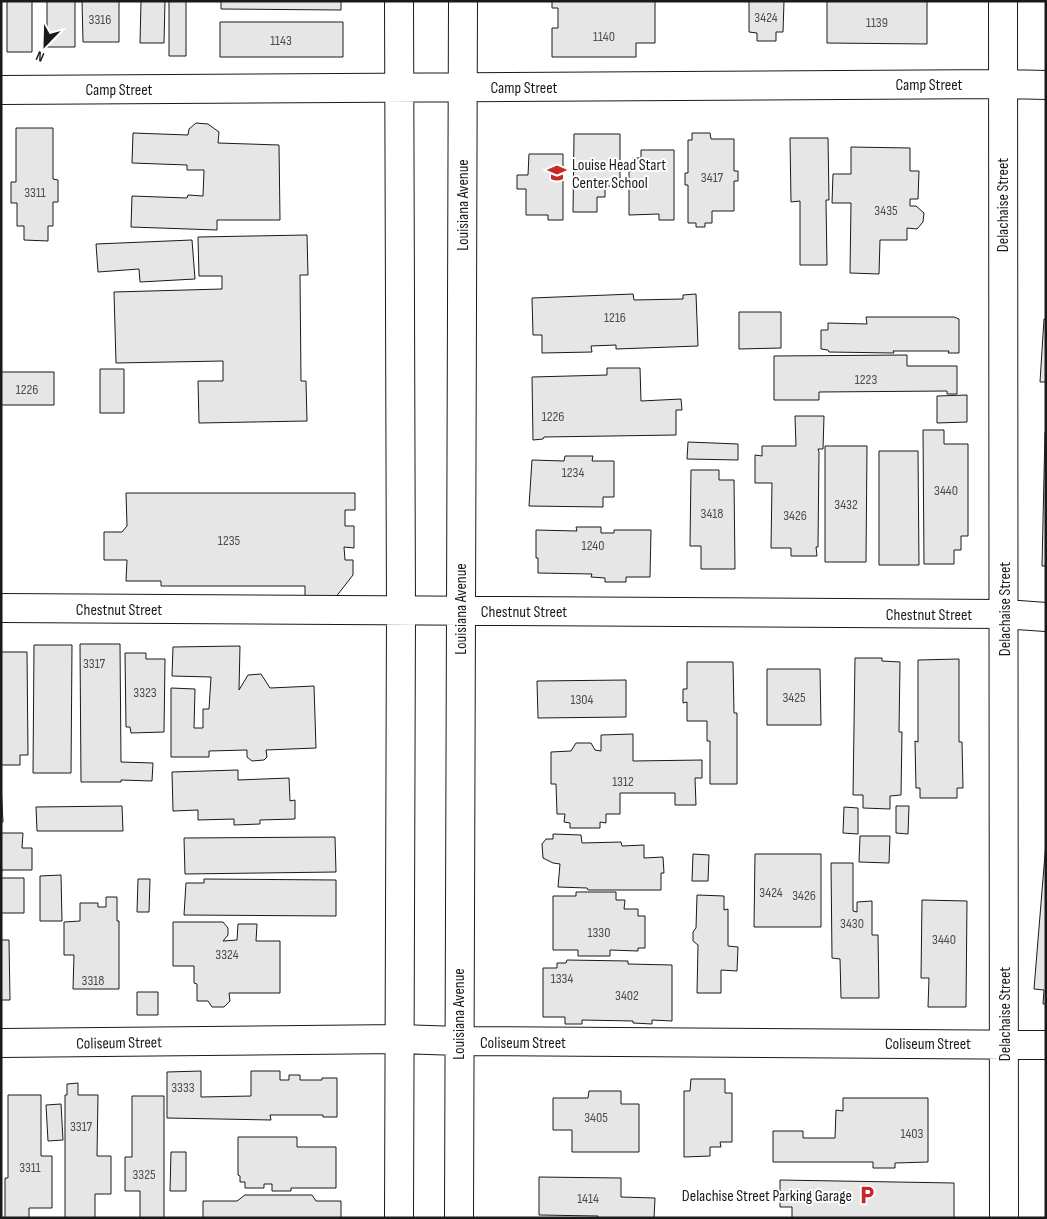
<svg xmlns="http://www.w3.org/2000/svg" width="1047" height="1219" viewBox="0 0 1047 1219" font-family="'Sofia Sans Condensed',sans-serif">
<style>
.building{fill:#e6e6e6;stroke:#1a1a1a}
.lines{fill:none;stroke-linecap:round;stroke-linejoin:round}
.minor-casing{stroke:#1a1a1a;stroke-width:30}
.minor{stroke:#fff;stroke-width:28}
.labels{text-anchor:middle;stroke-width:4;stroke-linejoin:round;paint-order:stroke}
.number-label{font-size:14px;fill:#4d4d4d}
.street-label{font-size:16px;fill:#1a1a1a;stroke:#fff}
.poi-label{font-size:16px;fill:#1a1a1a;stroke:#fff;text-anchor:start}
</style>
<rect width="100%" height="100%" fill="#fff"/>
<path class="building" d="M7,1h25v51h-25z
M47,1h28v46h-28z
M82,1h37v41h-36z
M141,1h24l-1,42h-24z
M169,1h17v55h-17z
M221,1h120v9l-120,-1z
M552,1h103v42h-19v14h-84v-29h6v-20h-6z
M749,1h35l-1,31h-7v9h-19v-8l-8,-1z
M827,1h100v43l-100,-1z
M220,22h123v35h-123z
M196,123l12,1 11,8 -1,11 61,2 1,75h-63v10l-86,-3 1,-31 55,2 1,-3 15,1 1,-26h-17v-5l-55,-2 1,-30 55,2 1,-6z
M16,128h37v51l5,1v22h-5v24h-5v15l-24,-1v-14h-7v-23h-6v-21h5z
M692,133h18l1,6h23v32h4v10h-4v30h-22v12h-7v4h-9v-4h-8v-38h-3v-12h3v-33h4z
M574,134h46v52h-15v11h-8v15h-24z
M790,138h38l1,62h-3l1,65h-27v-64l-9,1z
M851,147l59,1v23h9l-1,28h-8v7h6l8,7 -1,9 -6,7 -10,-1v12h-27l-1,34 -29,-1 1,-70h-19l1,-29h18z
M641,150h33v70h-15v-6l-30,1v-44h4v-13h8z
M529,154h34v66h-15v-5h-22v-26h-9v-14h11z
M307,235l1,40h-8l1,106h5l1,40 -108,2 -1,-42h25v-20l-107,2 -2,-71 108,-3v-13h-23l-1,-39z
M192,240l3,39 -55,3 -1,-13 -41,3 -2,-28z
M633,294l1,6 49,-1v-4l13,-1 2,52 -82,3v-4l-25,1 1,6 -50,1v-18h-9l-1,-37z
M739,312h42v36l-42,1z
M866,317h88l5,2v34h-11l1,-2h-56l1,2 -65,-1 -1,-2 -7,-1v-19h7v-7l39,1z
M1044,319h2v63h-6z
M907,355v11h50v28h-10v-3l-128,1v8h-45v-44z
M607,368h33l1,33 40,-2 1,11h-6v25l-132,2 -1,2 -10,1 -1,-63 75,-2z
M100,369h24v44h-24z
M1,372h53v33h-53z
M967,395v27l-30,1v-27z
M795,416h29l-1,33h-5l1,3 -1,95h-2l1,9h-26v-8h-20l1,-65h-17v-28l7,1v-10h34z
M923,430h21v14h24v92h-7v14h-7v14h-30z
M1045,432h1v134h-4z
M688,442l50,2v16l-51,-1z
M825,446h42l-1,116h-41z
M879,451h39l1,114h-40z
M565,456h28l-1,5h22v36h-11v10l-74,-1 3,-46 32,1z
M691,470h28v10h15l1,89h-34v-23h-11z
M126,493h229v17h-10v16h9v22l-10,-1 1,13h8v15l-18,23h-30v-12h-144v-5h-35l1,-21h-23v-28h18l5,-6z
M576,527h25v6h13v-3h37l-1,47h-24v5h-21v-4l-14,-1 1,-3 -54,-1v-15h-2v-28l41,1z
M80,644h40l1,118 32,1 -1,18 -31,-1v2h-40z
M34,645h38l-1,128h-38z
M240,646l-1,44 9,-15 13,-1 9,14 44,-2 2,62 -50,2 1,7 -3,3 -12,1 -5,-4v-7l-38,1v6h-38v-69l24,1 -1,39h9v-19h6l2,-32 -39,-1 1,-29z
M1,652h26l1,103h-8v10h-19z
M125,653h21v6h19l-1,73 -33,1 -1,-6h-4z
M855,658h27v3l18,1 -1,70h3l-1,63 -11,1v13l-27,-1v-13h-10z
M959,659v83h3l1,46h-6v10h-37v-10h-4l-1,-47 3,1v-82z
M687,662h46l1,51h3v71h-27v-43h-3v-20h-20v-19l-4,1v-14h4z
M767,669h53l1,56h-54z
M626,680v37l-88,1 -1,-37z
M633,734v27l69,-1v18h-7l1,27h-21v-12h-55v21h-14v9l-6,-1v6h-30v-5l-6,-1 1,-8h-8l-1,-30h-5v-32l20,-1 5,-8h15l4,7 6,1v-16z
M238,770v10l51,-2 1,23 5,-1v19l-35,1v4l-26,1v-6l-36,1v-10l-25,1 -1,-39z
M1,784l2,38h-2z
M122,806l1,25h-86l-1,-24z
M896,806h13l-1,28 -12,-1z
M844,807l14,1v26l-15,-1z
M1,833h22l-1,15h10v22h-30l-1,4z
M553,834l28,1 1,8 39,-1 1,4 22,-1v13l19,-1 1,16h-3v17h-73l-1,-2 -29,-1 2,-23 -7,-1 -10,-5 -1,-14 4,-5h7z
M860,836h30l-1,27 -30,-1z
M335,837l1,35 -151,2 -1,-36z
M1046,842v162h-3l1,-14 -10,-1z
M693,854l16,1 -1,26h-16z
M755,854h66v73h-67z
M831,863h22v48l4,1v-10l15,-1v34h6l1,63h-38l-1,-39 -8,-1z
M61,875l1,46h-22v-45z
M1,878h23v35h-23z
M138,879h12l-1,33h-12z
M204,879l132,1v36l-152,-1 2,-32h18z
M576,892h40v8h9l-1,9h14v7h7v32h-7v3l-28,-1v6h-32v-6h-25v-54h23z
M697,895l27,1v14l4,-1v37l10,1 -1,24 -16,-1v23h-24l1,-48 -5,-4v-9l3,-4z
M106,897h11v24h2v68h-46l1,-34h-10v-33l16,-1v-18h18v4h8z
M922,900l45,1 -1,106h-38l1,-29h-8z
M173,922h50l5,6v7l-5,6 14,-1 1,-16h19l-1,17h24v52h-51l1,8 -6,6h-12l-4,-6h-11v-17l-3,-1v-17h-21z
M1,940h8l1,60h-9z
M567,960l61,1v3l44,1v56l-20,-1v4l-19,-1v-2l-51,-1v4h-17v-7h-22v-49h14v-5h9z
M137,992h21v23h-21z
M201,1071v26l50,-1v-25h29v9h9v-5h11v5h22v-2h15v39h-14v-2h-53l1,5 -104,-2v-46z
M691,1079h34v14h7v49h-12l1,5h-11v9l-26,1v-66h6z
M78,1083v12h20l-1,61h14v38h-16v24h-30v-123h2v-11z
M589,1091h32v13h18v48h-67v-22h-19v-32h35z
M8,1095h33v61h11v52h-23v10h-24v-40h3z
M132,1096h32v122h-24v-27h-15v-34h7z
M843,1098h85v64l-33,1v5h-22v-6h-100v-31h30v7h32l1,-28 7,1z
M61,1104l2,36 -15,1 -2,-36z
M238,1137h59v10h39v41h-45v3h-19v-7h-8v4h-19v-6h-5v-6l-2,-1z
M171,1152h15v39h-16z
M539,1177l82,1v19l34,1 -1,20h-56v-2l-59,-1z
M780,1180l174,3v35h-162v-11h-12z
M245,1195h67l4,6h25v17h-138v-17h34z"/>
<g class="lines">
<g class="minor-casing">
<path id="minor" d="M1003,1l1,1217
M1,90l1001,-6 44,1
M1,608l1003,6 42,3
M1,1043l399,-4 58,2 588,4
M399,1218l2,-607 -2,-610
M459,1218l4,-1217"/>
</g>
<use href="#minor" class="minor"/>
</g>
<defs>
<g id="school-bare" transform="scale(1.5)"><path d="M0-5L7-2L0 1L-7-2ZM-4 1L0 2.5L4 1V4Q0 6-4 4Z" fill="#c62828" stroke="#fff" stroke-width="2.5" paint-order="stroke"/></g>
<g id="parking-bare" transform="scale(1.5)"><path d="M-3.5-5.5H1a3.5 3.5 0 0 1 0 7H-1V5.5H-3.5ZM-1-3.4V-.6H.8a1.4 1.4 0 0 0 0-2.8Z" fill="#c62828" stroke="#fff" stroke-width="2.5" paint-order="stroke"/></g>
</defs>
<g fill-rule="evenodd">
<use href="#school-bare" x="557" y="173"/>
<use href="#parking-bare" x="867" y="1195"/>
</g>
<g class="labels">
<g class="number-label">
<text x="766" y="22">3424</text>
<text x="100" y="24">3316</text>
<text x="877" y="27">1139</text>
<text x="604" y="41">1140</text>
<text x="281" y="45">1143</text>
<text x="712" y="182">3417</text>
<text x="35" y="197">3311</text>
<text x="886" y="215">3435</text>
<text x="615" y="322">1216</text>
<text x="866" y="384">1223</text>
<text x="27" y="394">1226</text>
<text x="553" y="421">1226</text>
<text x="573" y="477">1234</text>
<text x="946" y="495">3440</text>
<text x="846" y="509">3432</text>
<text x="712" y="518">3418</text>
<text x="795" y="520">3426</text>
<text x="229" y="545">1235</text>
<text x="593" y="550">1240</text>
<text x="94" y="668">3317</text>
<text x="145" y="697">3323</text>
<text x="794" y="702">3425</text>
<text x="582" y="704">1304</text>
<text x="623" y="786">1312</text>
<text x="771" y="897">3424</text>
<text x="804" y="900">3426</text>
<text x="852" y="928">3430</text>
<text x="599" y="937">1330</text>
<text x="944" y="944">3440</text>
<text x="227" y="959">3324</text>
<text x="562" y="983">1334</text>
<text x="93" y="985">3318</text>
<text x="627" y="1000">3402</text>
<text x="183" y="1092">3333</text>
<text x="596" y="1122">3405</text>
<text x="81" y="1131">3317</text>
<text x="912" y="1138">1403</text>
<text x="30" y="1172">3311</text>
<text x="144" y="1179">3325</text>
<text x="588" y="1203">1414</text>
</g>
<g class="street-label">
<text x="929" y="90">Camp Street</text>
<text x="524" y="93">Camp Street</text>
<text x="119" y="95">Camp Street</text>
<text transform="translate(462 205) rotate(-90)" y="6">Louisiana Avenue</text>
<text transform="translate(1002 205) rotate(-90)" y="6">Delachaise Street</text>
<text x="119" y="615">Chestnut Street</text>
<text transform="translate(460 609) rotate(-90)" y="6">Louisiana Avenue</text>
<text transform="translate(1004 609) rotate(-90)" y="6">Delachaise Street</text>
<text x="524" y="617">Chestnut Street</text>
<text x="929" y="620">Chestnut Street</text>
<text transform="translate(458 1014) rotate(-90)" y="6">Louisiana Avenue</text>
<text transform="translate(1004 1014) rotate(-90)" y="6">Delachaise Street</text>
<text transform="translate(119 1042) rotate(-1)" y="6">Coliseum Street</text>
<text x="523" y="1048">Coliseum Street</text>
<text x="928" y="1049">Coliseum Street</text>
</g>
<g class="poi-label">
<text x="572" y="170">Louise Head Start<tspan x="572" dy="18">Center School</tspan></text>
<text x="852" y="1201" text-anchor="end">Delachise Street Parking Garage</text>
</g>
</g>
<rect width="1047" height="1219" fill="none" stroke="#1a1a1a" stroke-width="5"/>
<g transform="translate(45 45) rotate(203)" stroke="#ffffff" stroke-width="4" paint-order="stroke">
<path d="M0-4L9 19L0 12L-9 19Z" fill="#1a1a1a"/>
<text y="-8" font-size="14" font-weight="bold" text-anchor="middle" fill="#1a1a1a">N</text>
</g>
</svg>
